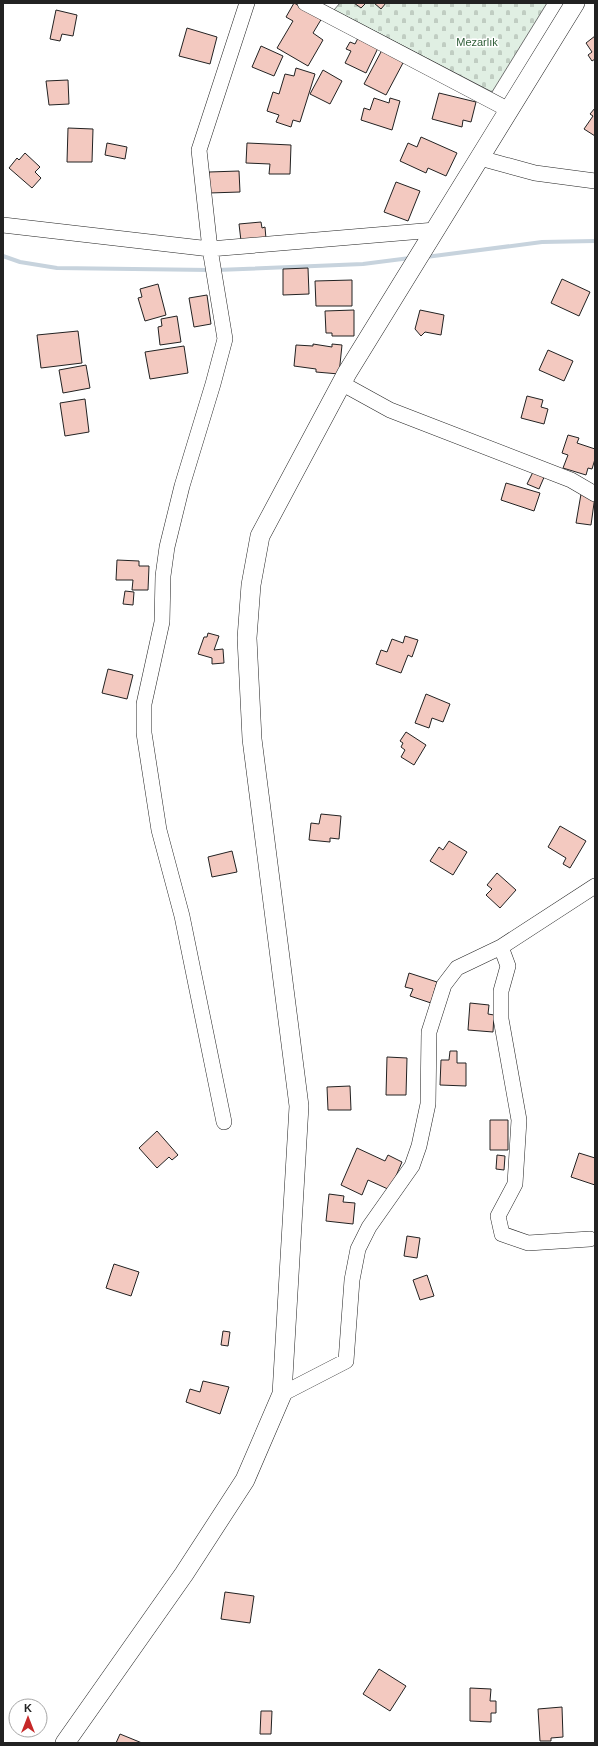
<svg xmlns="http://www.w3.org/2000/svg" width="598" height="1746" viewBox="0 0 598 1746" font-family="Arial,sans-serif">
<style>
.cemetery{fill:url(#cemetery-stones);stroke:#6f6f6f}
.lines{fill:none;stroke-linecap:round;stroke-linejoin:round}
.stream{stroke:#c7d3dd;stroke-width:4}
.building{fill:#f3c9c0;stroke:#222}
.minor-casing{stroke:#222;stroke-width:16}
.major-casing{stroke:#222;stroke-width:20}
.minor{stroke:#fff;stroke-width:15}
.major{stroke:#fff;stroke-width:19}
.labels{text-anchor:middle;stroke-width:3;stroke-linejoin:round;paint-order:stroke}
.park-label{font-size:11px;fill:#2f5e38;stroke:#fff}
</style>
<defs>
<pattern id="cemetery-stones" width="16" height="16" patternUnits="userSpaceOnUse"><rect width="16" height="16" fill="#e0efe3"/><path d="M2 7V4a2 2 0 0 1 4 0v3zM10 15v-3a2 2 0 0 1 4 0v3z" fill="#c0cdc2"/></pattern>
</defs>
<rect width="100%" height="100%" fill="#fff"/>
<path class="cemetery" d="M340,3h207l-55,89 -158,-82z"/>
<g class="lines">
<path class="stream" d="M3,256l17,6 37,6 153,2
M426,257l116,-15 53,-1
M217,270l146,-6 47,-6"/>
</g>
<path class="building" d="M294,3l28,15 -9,15 10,7 -15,26 -31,-18 16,-27 -7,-4z
M354,3h12l-5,5z
M374,3h12l-5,6z
M56,10l21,5 -4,21 -11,-2 -2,7 -10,-2z
M187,28l30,9 -7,27 -31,-8z
M359,36l20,10 -13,27 -21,-10 6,-12 -5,-2 4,-7 5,2z
M595,36v23l-3,2 -4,-6 4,-3 -6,-9z
M261,46l22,10 -9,20 -22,-9z
M382,50l22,11 -18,34 -22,-11z
M296,68l19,6 -15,48 -7,-2 -2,7 -15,-5 3,-7 -12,-4 6,-19 6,2 6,-20 9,2z
M323,70l19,11 -12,23 -20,-10z
M68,80l1,24 -20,1 -3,-24z
M439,93l37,9 -5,20 -8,-2 -1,7 -30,-8z
M374,98l15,5 1,-5 10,3 -8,29 -31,-10 3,-12 6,2z
M595,108v28l-11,-7 9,-13 -3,-2z
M68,128l25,1 -1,33h-25z
M421,137l36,16 -11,23 -18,-8 -2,5 -26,-12 8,-18 9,4z
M107,143l20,4 -2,12 -20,-4z
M247,143l44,2 -1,29h-21l1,-10 -24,-1z
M25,153l15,14 -5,5 6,6 -9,10 -23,-20 8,-10 2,2z
M239,171l1,21 -31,1v-21z
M396,182l24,9 -12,30 -24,-9z
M261,222l1,6 3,-1 1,12 -25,2 -2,-17z
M308,268l1,26 -26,1v-26z
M562,279l28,13 -11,24 -28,-13z
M352,280v26h-36l-1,-25z
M158,284l8,31 -21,6 -7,-23 4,-1 -2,-8z
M207,295l4,29 -17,3 -5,-29z
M354,310v26h-22v-3h-6l-1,-22z
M420,310l24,5 -3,20 -16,-3 -4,4 -6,-7z
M177,316l4,26 -21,3 -2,-18 4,-1 -1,-7z
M78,331l4,32 -41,5 -4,-33z
M313,344l19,3v-3l10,1 -3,29 -23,-2v-3l-22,-3 2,-21 17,1z
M184,346l4,27 -38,6 -5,-27z
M548,350l25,11 -9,20 -25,-11z
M86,365l4,23 -27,5 -4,-23z
M527,396l16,4 -2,7 7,2 -4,15 -23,-6z
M85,399l4,33 -24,4 -5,-33z
M568,435l11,3 -2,5 18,6v10l-3,10 -4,-1 -2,7 -23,-7 5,-13 -6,-2z
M534,470l11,5 -6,14 -12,-5z
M506,483l34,10 -6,18 -33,-11z
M581,494l14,2 -4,29 -15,-2z
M117,560l22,1v5h10l-1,24h-16l1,-10h-17z
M125,591l9,1 -1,13 -10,-1z
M208,633l11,3 -5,14 9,-1 1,14 -12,1v-6l-14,-4 6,-17h3z
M405,636l13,4 -6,17 -4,-2 -7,18 -25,-9 5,-14 6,2 5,-13 11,4z
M108,669l25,6 -6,24 -25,-6z
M426,694l24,10 -7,18 -11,-4 -3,10 -14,-5z
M406,732l20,13 -12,20 -13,-8 4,-7 -4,-3 2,-4 -3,-2z
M321,814l20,2 -2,23 -9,-1v4l-21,-2 2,-17 8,1z
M560,826l26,15 -16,27 -7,-4 3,-6 -18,-11z
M449,841l18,11 -14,23 -23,-14 9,-14 4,3z
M232,851l5,21 -25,5 -4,-20z
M497,873l19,17 -16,18 -14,-13 6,-6 -5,-4z
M409,973l28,9 -6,21 -21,-7 3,-7 -8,-2z
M470,1003l19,2 -1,9 6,1 -1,17 -25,-2z
M450,1051h7v12h9v23l-26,-1 1,-25h8z
M387,1057l20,1 -1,37h-20z
M350,1086l1,24h-23l-1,-23z
M490,1120h18v30h-18z
M157,1131l21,24 -6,5 -3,-3 -12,11 -18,-20z
M357,1148l28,13 3,-6 14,7 -12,28 -22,-10 -6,15 -21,-10z
M579,1153l16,5v27l-24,-8z
M497,1155l8,1 -1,14 -8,-1z
M329,1194l15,2 -1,6 12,1 -2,21 -27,-3z
M407,1236l13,2 -3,20 -13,-2z
M114,1264l25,8 -8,24 -25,-8z
M427,1275l7,21 -14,4 -7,-20z
M223,1331l7,1 -2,14 -7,-1z
M203,1381l26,6 -9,27 -34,-12 4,-13 10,3z
M225,1592l29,4 -4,27 -29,-4z
M379,1669l27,17 -16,25 -27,-17z
M470,1688l21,1 -1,12h6v12h-5v9l-21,-1z
M562,1707l1,30 -12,1v3h-11l-2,-32z
M261,1711h11l-1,23h-11z
M120,1734l22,9h-26z"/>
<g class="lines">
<g class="minor-casing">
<path id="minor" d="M305,3l204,107
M480,158l55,15 60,8
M3,225l207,24 225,-19
M341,383l49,27 181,70 24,14
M501,947l7,19 -7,25v28l18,101 -4,64 -17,32 4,18 26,9 62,-4
M224,1122l-42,-206 -23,-86 -15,-97v-29l18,-82 1,-46 4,-29 15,-61 31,-102 12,-45 -15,-90 -11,-99 48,-147
M282,1394l64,-33 6,-81 6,-31 11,-22 43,-61 7,-20 9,-42 1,-72 15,-47 13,-17 44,-21 94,-61"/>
</g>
<g class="major-casing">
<path id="major" d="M65,1743l119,-169 61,-94 37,-86 17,-288 -47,-367 -5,-101 4,-53 9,-49 87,-163 228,-370"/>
</g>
<use href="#minor" class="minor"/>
<use href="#major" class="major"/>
</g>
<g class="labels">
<g class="park-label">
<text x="477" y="46">Mezarlık</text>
</g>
</g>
<rect width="598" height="1746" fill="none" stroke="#222222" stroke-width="8"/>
<g transform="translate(28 1718)"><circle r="19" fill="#ffffff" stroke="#a7a7a7"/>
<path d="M0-3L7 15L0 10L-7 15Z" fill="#c62828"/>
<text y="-6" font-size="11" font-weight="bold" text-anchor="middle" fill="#222222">K</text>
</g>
</svg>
